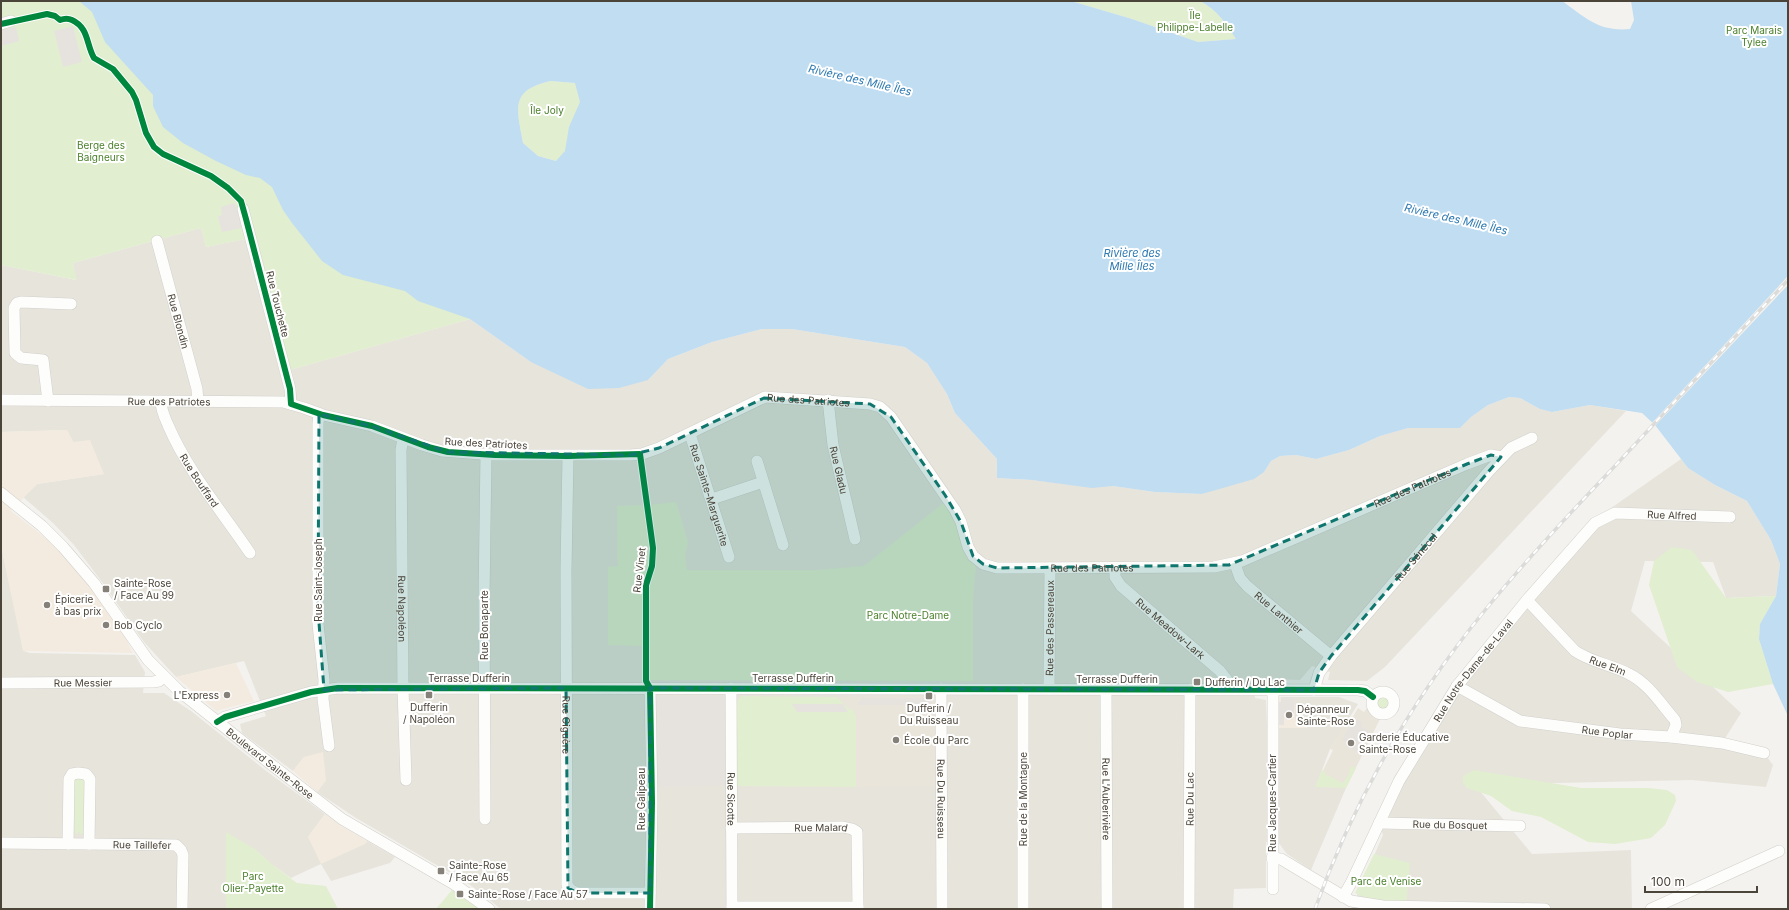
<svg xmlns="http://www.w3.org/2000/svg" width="1789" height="910" viewBox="0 0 1789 910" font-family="Inter,sans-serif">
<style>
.residential{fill:#e7e4dc}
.commercial{fill:#f3ebdf}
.industrial{fill:#e6e2de}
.education{fill:#eae5da}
.green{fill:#e1eecf}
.parking{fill:#e6e3df}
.water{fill:#c0ddf1;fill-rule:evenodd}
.pier{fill:#f4f2ee}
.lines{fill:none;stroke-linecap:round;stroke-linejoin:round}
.minor-casing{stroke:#d2d0cb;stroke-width:12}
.minor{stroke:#fdfdfc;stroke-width:11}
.rail-casing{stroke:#dbdbda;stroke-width:3.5}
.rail{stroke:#fff;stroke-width:2;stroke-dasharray:6;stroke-linecap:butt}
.cycleway-casing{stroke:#fff;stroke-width:8}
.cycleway{stroke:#00873e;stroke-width:6}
.marked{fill:#0f766e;fill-opacity:0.2;stroke:#0f766e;stroke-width:3;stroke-dasharray:8 5;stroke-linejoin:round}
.poi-dot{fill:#868178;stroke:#fff;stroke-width:1.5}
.labels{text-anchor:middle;stroke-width:4;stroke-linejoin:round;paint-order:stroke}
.park-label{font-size:10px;fill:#4a7f2a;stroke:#fff}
.street-label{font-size:10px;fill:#4b4439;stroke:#fff}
.poi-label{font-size:10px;fill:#4b4439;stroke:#fff;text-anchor:start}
.water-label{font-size:11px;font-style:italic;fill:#2e7ab2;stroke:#fff}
</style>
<rect width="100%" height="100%" fill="#f4f2ee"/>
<path class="residential" d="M201,228l5,19 39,-8 35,135 10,-4 180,-51 61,43 117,18 20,-21 44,-17 50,-13h30l113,18 22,16 20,31 8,19 42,46v19l35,2 59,7 22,-1 42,6 47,2 62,-22 7,-11 9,-5 16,-1 20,4 33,-9 31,-14 28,-8h52l11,-11 17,-12 21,-8 11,1 20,11 12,3 38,-7 36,6 -241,256 -18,14 -39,-1 2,-8 -18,-6 -12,14 -44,-1 -1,19 11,2 1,25 10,3 30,-1 -12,-7v-23h44l19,7 -28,45 -14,37 30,2 -35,82 -24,-16 -9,-12h-12v46l-32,1 -1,20h-732l-32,-25 -113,-66 -39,-26 9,-12 -22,-23 -11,14 -51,-38 -2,-9 26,-8 -22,-55 -68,16 -32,-35 -42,-60 -28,-37 -21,-22 -30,-26 14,-13 67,-10 -31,-32 -6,-12 -66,2v-167l75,15 -3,-17z
M1681,459l7,9 27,17 32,16 24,39 9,24 -4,32 -50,2 -13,-36 -68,-1 -14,50 110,102 -19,30 42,10 9,12 -7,22 -74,-7 -217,5 57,69 99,-4 1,59h-281l32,-74 -4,-12 78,-137 147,-173z
M1,546l23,105 6,2 105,2 10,17 -2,21h21l27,18 74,59 60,44 -17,23 57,7 2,-3 28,16 -5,6 -59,18 -10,-17 -30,14 -17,-12 -48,11v32h-225z"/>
<path class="commercial" d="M67,430l6,12 17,-2 14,34 -67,10 -26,27 55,43 47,59 20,40 -110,-2 -22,-105v-114z
M236,663l18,38 -38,10 -40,-34z
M1277,697h18v23h12v8h-30z
M323,752l3,28 -9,12 -24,-21 11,-14z
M325,814l18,13 24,14 -2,3 -44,20 -13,-27z"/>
<path class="industrial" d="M655,696h66l3,3 2,6v80l-71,2z"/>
<path class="education" d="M933,696l3,13 1,77 -81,1v-71l-3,-6 -5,-2 -11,-11z
M1358,708l6,4 3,-4 5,7 8,4 -34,69 -31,-1 18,-37 -3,-1 14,-24 3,2z"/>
<path class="green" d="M1,1h90l338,288 41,30 -180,51 -35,-133 -49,10 -5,-19 -128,35 4,17 -76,-15z
M1071,1h129c17,9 26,22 37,38l-39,3 -66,-23z
M551,81l24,2 42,39 -61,39 -18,-5 -15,-13c-6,-34 -14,-53 28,-62z
M676,502l12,40 -3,14 2,14h130l47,-4 81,-64 7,11 19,48 5,5 -3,30v85l-326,-1v-95l8,-30 -6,-50z
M645,505l6,48 -7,34v59l-36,-1v-78l10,-1 -1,-60z
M1672,547l20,3 34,48 50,-2 -16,28 -1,15 14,45 -45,8 -31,-10 -20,-15 -28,-82 5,-24z
M742,696l95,1 11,11 5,2 3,6v71l-119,-1v-81l1,-6z
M1376 703a7 7 0 1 1 14 0a7 7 0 1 1-14 0Z
M1351,766l5,2 -10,20 -31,-1 7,-17 4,2 -1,2 18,9 7,-11 -1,-1z
M1474,770l107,18h67l19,2 8,5 1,6 -11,24 -14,13 -36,6 -27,-2 -47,-25 -29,-6 -21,-15 -24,-8 -4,-5v-7z
M77,778l6,1 1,2v49l-1,3 -3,2v-3h-2v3l-3,-2 -1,-5v-47z
M226,832l29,17 19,17 23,17 29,3 12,23h-112z
M1374,854l36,9 -4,43h-23l-28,-13z
M452,890l27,19h-43z"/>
<path class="parking" d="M73,26l9,36 -19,5 -9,-36z
M16,27l3,14 -18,5v-16z
M234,203l2,2 6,23 -20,4 -4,-16 4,-1 -1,-8z
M1281,697h14l-1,17h-10v11h-7v-23h4z
M862,698h71l-3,7h-73z
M792,704h51l5,8h-51z
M1354,718l9,5 -2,4 9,4 -11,22 -9,-5 1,-3 -9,-5z
M663,729h25v9h-25z"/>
<path class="water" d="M79,1h992l61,18 66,23 38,-3c-10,-16 -19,-29 -36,-38h362c24,17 37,31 68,28l4,-9 -3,-19h157v715l-15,-32 -14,-45 1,-15 16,-28 4,-32 -9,-24 -24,-39 -32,-16 -27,-17 -33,-43 -13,-12 -52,-8 -38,7 -12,-3 -20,-11 -11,-1 -21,8 -17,12 -11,11h-52l-28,8 -31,14 -33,9 -20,-4 -16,1 -9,5 -7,11 -10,7 -52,15 -47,-2 -42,-6 -21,2 -60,-8 -35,-2v-19l-42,-46 -8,-19 -20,-31 -22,-16 -113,-18h-30l-50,13 -44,17 -20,21 -29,8 -31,1 -57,-27 -61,-43 -52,-18 -13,-10 -62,-16 -21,-14 -30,-38 -9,-13 -11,-23 -12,-9 -14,-3 -30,-14 -33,-18 -20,-16 -10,-21v-11l-48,-53 -13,-30zM551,81l24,2 5,19 -11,25 -4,24 -9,10 -18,-5 -15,-13c-6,-34 -14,-53 28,-62z"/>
<path class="pier" d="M1788,276v9l-134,142 -3,-3z"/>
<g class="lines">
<g class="minor-casing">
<g id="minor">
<path d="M1,24l10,-3"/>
<path d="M243,209l47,180 1,15"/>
<path id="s1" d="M157,241l40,148 1,13"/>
<path id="s2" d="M1,400l282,2 21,6 19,7 49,11 50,19 20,6 53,4h135l12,-1 17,-6 106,-51 105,7 10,3 11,10 64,93 6,12 7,25 5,9 10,8 14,4 217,-1 28,-6 225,-97 24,-9 10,2"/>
<path id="s3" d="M828,400l5,45 22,94"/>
<path d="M48,401l-5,-41 -22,-2 -6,-5 -1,-45 3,-5 4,-1 50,2"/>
<path id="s4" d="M161,402c0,8 4,16 7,23 19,45 55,88 82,128"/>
<path d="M319,414l-1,10v200l6,56 -1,19 6,47"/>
<path id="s5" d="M690,434l39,123"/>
<path id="s6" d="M403,439l-2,11 2,238 3,92"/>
<path id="s7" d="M568,456l-2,114 1,315 4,5 7,3h72"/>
<path d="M757,461l26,84"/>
<path id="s8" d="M1,493l41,33 21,21 31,36 54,77 31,31 93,74 70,54 112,65 35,25"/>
<path d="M712,499l51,-17"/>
<path id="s9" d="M1235,564l5,14 7,8 84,70"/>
<path id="s10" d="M1115,568v9l6,9 99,85 7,9 2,9"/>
<path id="s11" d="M1527,600l48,51c16,11 37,14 54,23 19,9 32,30 46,46l1,5 -5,12"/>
<path id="s12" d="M1,683l152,-1 6,-1 5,-4"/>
<path id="s13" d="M1457,686l63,35 100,13 51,3 51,6 42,10"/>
<path id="s14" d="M731,688l1,221"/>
<path id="s15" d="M941,689l1,220"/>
<path d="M1023,689v220"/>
<path id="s16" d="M1049,689l1,-121"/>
<path id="s17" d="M1106,689l1,220"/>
<path id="s18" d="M1314,690l5,-17 12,-17 158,-185 22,-23 21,-10"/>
<circle cx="1383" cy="703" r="11"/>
<path d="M217,722l8,-5 86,-25 27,-4 1020,2 7,1 8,6"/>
<path d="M485,819l-1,-219 2,-146"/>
<path id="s19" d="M1379,823l141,3"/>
<path id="s20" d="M731,828l112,-1 9,2 5,3 1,77"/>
<path id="s21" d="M1,843l175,2 5,5 2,5 -1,54"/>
<path d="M68,844l1,-65 3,-5 6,-1 8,1 4,5 -1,65"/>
<path d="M1272,858l9,1 70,42 32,5 162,3"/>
<path d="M1273,889v-199"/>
<path id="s22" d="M1343,897l8,-14 48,-102 58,-95 70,-86 68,-77 20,-10 115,4"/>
<path d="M732,907h126"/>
<path d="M650,909l2,-107 -2,-114"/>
<path id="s23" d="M1189,909l1,-220"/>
<path d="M1651,909l128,-58"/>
</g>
</g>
<use href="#minor" class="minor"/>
<g class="rail-casing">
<path id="rail" d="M1315,909c39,-109 98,-211 171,-300 40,-49 84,-96 128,-142 58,-63 116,-125 174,-187"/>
</g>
<use href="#rail" class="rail"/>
<g class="cycleway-casing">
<path id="cycleway" d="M1,24l46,-10 8,2 5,4c5,-2 8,-2 12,0 17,8 14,24 22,38l19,11 19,23 4,8 10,33 8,14 9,7 48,22 17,12 13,13 5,18 44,170 1,15 32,11 49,11 56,21 20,5 47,3 73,1 72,-2 13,94 -1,18 -6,19v96l4,7
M217,722l8,-5 86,-25 27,-4 1020,2 7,1 8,6
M650,909l2,-107 -2,-114"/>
</g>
<use href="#cycleway" class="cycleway"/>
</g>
<path class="marked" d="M764,398l106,6 21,13 54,78 16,27 12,34 10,8 14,4 232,-3 238,-101 24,-9 10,2 -170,199 -12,17 -5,17 -664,-2v205h-72l-10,-5 -2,-200 -242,2 -6,-81 1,-195 53,12 76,26 182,3 29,-7z"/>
<g class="poi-dot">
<rect x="102" y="585" width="8" height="8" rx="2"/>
<circle cx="47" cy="605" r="4"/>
<circle cx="106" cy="625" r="4"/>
<rect x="1193" y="678" width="8" height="8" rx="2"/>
<circle cx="227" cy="695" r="4"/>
<rect x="425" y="691" width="8" height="8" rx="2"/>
<rect x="925" y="692" width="8" height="8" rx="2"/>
<circle cx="1289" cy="715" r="4"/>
<circle cx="896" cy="740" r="4"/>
<circle cx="1351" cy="743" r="4"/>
<rect x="437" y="867" width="8" height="8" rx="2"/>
<rect x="456" y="890" width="8" height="8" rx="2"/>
</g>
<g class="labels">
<g class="park-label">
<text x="1195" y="19">Ïle<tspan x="1195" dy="12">Philippe-Labelle</tspan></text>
<text x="1754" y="34">Parc Marais<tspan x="1754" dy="12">Tylee</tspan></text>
<text x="547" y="114">Île Joly</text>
<text x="101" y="149">Berge des<tspan x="101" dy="12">Baigneurs</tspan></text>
<text x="908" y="619">Parc Notre-Dame</text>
<text x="253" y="880">Parc<tspan x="253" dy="12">Olier-Payette</tspan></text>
<text x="1386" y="885">Parc de Venise</text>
</g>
<g class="street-label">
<text transform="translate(278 304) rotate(76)" y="4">Rue Touchette</text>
<text dy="4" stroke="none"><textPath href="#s1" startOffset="83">Rue Blondin</textPath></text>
<text dy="4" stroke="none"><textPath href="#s2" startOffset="828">Rue des Patriotes</textPath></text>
<text dy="4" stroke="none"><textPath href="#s2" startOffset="168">Rue des Patriotes</textPath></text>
<text transform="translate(486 443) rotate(3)" y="4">Rue des Patriotes</text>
<text dy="4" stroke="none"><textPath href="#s3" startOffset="71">Rue Gladu</textPath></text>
<text dy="4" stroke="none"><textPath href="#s4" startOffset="88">Rue Bouffard</textPath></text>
<text dy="4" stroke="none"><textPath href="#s2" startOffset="1536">Rue des Patriotes</textPath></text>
<text dy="4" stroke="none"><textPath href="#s5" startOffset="64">Rue Sainte-Marguerite</textPath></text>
<text dy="4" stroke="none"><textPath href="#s22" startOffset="533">Rue Alfred</textPath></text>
<text dy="4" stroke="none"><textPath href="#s18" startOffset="169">Rue Sénécal</textPath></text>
<text dy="4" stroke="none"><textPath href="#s2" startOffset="1200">Rue des Patriotes</textPath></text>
<text transform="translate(639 570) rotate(-83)" y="4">Rue Vinet</text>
<text transform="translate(318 580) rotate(-90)" y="4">Rue Saint-Joseph</text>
<text dy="4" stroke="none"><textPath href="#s6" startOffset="170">Rue Napoléon</textPath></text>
<text dy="4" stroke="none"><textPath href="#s9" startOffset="67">Rue Lanthier</textPath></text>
<text transform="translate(484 625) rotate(-90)" y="4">Rue Bonaparte</text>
<text dy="4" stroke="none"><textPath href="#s16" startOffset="61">Rue des Passereaux</textPath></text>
<text dy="4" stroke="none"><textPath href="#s10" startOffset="85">Rue Meadow-Lark</textPath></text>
<text dy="4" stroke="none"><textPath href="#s11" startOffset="106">Rue Elm</textPath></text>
<text dy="4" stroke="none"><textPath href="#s22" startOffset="262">Rue Notre-Dame-de-Laval</textPath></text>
<text x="469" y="682">Terrasse Dufferin</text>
<text x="793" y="682">Terrasse Dufferin</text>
<text x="1117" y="683">Terrasse Dufferin</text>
<text dy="4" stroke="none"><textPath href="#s12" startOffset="82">Rue Messier</textPath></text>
<text dy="4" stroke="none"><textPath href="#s7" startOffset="269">Rue Giguère</textPath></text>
<text dy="4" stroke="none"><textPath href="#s13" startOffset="160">Rue Poplar</textPath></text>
<text dy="4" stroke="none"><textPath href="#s8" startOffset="384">Boulevard Sainte-Rose</textPath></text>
<text transform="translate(641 799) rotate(-90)" y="4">Rue Galipeau</text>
<text dy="4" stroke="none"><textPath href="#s14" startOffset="111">Rue Sicotte</textPath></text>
<text dy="4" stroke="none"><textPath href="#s15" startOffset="110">Rue Du Ruisseau</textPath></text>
<text transform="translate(1023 799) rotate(-90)" y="4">Rue de la Montagne</text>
<text dy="4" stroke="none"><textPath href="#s17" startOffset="110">Rue L'Auberivière</textPath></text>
<text dy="4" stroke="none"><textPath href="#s23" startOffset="110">Rue Du Lac</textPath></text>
<text transform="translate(1272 803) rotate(-90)" y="4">Rue Jacques-Cartier</text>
<text dy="4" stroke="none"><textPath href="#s19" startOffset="71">Rue du Bosquet</textPath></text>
<text dy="4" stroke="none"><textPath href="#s20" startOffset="90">Rue Malard</textPath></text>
<text dy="4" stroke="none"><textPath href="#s21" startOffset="141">Rue Taillefer</textPath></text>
</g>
<g class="poi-label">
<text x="114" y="587">Sainte-Rose<tspan x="114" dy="12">/ Face Au 99</tspan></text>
<text x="55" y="603">Épicerie<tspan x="55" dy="12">à bas prix</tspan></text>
<text x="114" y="629">Bob Cyclo</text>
<text x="1205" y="686">Dufferin / Du Lac</text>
<text x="219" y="699" text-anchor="end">L'Express</text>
<text x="429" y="711" text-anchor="middle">Dufferin<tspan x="429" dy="12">/ Napoléon</tspan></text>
<text x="929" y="712" text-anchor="middle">Dufferin /<tspan x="929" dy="12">Du Ruisseau</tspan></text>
<text x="1297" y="713">Dépanneur<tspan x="1297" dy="12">Sainte-Rose</tspan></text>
<text x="1359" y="741">Garderie Éducative<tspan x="1359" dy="12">Sainte-Rose</tspan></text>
<text x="904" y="744">École du Parc</text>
<text x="449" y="869">Sainte-Rose<tspan x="449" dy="12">/ Face Au 65</tspan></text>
<text x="468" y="898">Sainte-Rose / Face Au 57</text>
</g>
<g class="water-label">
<text transform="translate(860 80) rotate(13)" y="4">Rivière des Mille Îles</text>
<text transform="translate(1456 219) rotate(13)" y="4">Rivière des Mille Îles</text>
<text x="1132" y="257">Rivière des<tspan x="1132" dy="13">Mille Îles</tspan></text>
</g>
</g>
<rect width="1789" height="910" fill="none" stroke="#4b4439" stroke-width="4"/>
<path d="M1645 886v6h112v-6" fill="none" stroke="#4b4439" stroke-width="2"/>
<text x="1651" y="886" font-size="12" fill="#4b4439" stroke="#ffffff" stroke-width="3" paint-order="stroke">100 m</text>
</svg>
